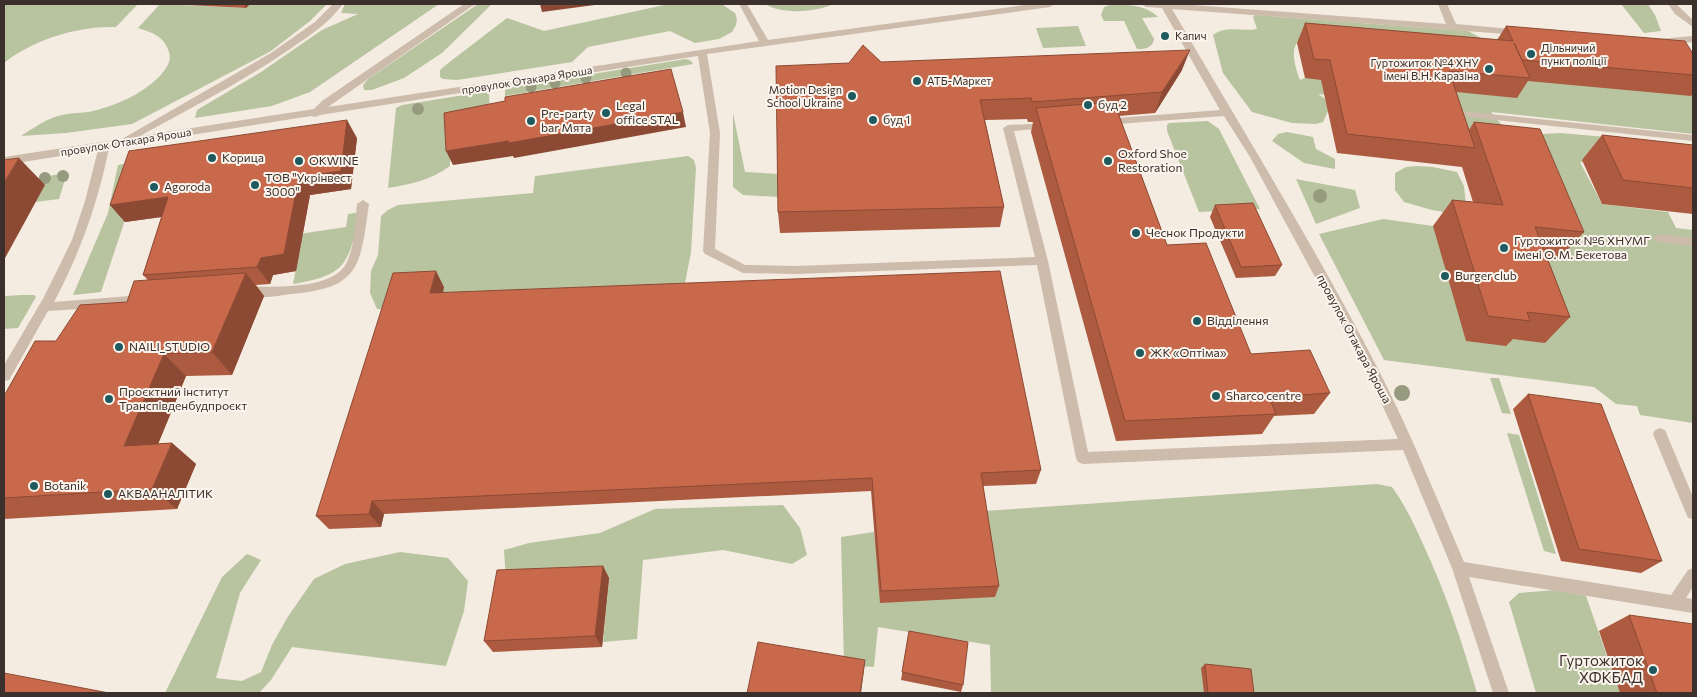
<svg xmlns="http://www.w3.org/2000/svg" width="1697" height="697" viewBox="0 0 1697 697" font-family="Commissioner,sans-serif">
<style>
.green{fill:#b8c4a0}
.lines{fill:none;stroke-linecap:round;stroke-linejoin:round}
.minor{fill:#cdbbac;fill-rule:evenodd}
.tree{fill:#969b7f}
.wall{fill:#ac5a40}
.shaded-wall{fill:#8c4a34}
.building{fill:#c8694b;stroke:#8c4a34}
.poi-dot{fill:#1f5a5e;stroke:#fbf5ee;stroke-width:2}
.labels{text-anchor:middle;stroke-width:4;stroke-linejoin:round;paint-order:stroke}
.far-poi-label{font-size:11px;fill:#3b302b;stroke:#fbf5ee;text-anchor:start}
.far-street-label{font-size:11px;fill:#3b302b;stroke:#fbf5ee}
.poi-label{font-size:12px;fill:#3b302b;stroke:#fbf5ee;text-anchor:start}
.street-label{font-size:12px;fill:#3b302b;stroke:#fbf5ee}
.near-poi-label{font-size:15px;fill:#3b302b;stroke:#fbf5ee;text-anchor:end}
</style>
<rect width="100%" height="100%" fill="#f4ebe1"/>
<path class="green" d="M4,4h134l-22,23c-38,-1 -82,12 -112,36z
M160,4l86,4 4,-4h77l-17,17 -39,30 -139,73 -66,9 -45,3c11,-7 25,-17 37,-20 10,-3 21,-3 31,-4 26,-6 52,-17 71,-36 6,-7 12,-15 9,-24 -5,-16 -16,-19 -31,-24z
M345,4h94l-129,88 -38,14 -77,12 2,-8 64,-38 61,-42 36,-16 -17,-1z
M478,4h14l-50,49 -38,25 -32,12h-8l-1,-5 5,-6z
M669,4l54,1 12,8 2,6 -1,6 -4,7 -13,7 -24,4 -25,-12 -82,16 -16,15 -115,18 -14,-1 -3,-2v-7l7,-6 60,-46 37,13z
M765,4h69c-19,8 -51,11 -69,0z
M1113,4c16,1 33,1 45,13l-16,1 12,21c-1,9 -9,10 -17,10l-13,-28h-20l-3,-6 3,-8z
M1621,4h27l7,11 6,16 -17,2z
M1255,15l213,16 13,7 5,8 -189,-3c-7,9 -1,26 3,37l5,-2 204,2 184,-20v74l-202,-22 13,16v17l-113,-43 -73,-8 12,8 -1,7 -6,13 -7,2 -24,-1 -40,-11 -29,-39 -10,-38c14,-10 29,-3 44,-6l-4,-12z
M1078,26l8,20 -43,2 -7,-20z
M686,59l5,2 2,3 -188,32v-8z
M489,91l1,29 -39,8 -1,38c-19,14 -38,18 -62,22l8,-80 6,-3z
M733,113l12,59 34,2v23l-36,-2 -10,-8z
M1208,121l11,8 41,80 -61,3 -32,-81v-6l2,-2z
M1287,132l26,5 3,12 19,10v10l-31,-6 -32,-22 6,-7z
M1561,133l90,8 16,28 -87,-7 22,42 66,8 8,16 17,2v193l-53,-8 -3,-9 -21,-2 -22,-17 -210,-27 -65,-126 64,-15 50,7 66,25 74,9 -42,-122 11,-4z
M688,156l6,4 2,8 -5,84 -9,47 -243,10 4,-22 -48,24 -18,-2 -7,-16 1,-22 7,-16 3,-39 7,-6 10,-5 135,-12 2,-17z
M145,160l-44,132 -28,3 35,-82 10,-48z
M1417,166l16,1 24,5 7,14 2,19 -18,8 -16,-3 -28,-8 -9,-12v-17l11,-6z
M67,173l-8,26 -24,3 9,-16 -27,-5z
M1296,179l59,11 5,18 -44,16z
M361,212c-14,51 -12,63 -68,72l8,-41 -129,10 174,-26 2,-13z
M22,295h12l2,2 -18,31 -14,1v-33z
M1490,378h9l12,36 -9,-1z
M1507,433l12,2 37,119 -12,-3z
M1377,484l15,3c13,18 22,37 31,57 23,49 39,98 54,149h-486l-1,-48 -112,-18 -4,40 -30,-2 -3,-128 33,-5 11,71 99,-92z
M783,505l17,23 7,27 -15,9 -69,-14 -80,10 -6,79 -34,3 6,-64 -103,4 -2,-32 25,-7 71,-10 55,-24z
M400,552l48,6 20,23 -4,30 -18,55 -154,-19 -21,33 -12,13h-94l57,-116 25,-23 14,6 -21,33 -24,85 26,3 19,-9 11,-27 15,-27 27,-39 31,-15z
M1556,590l30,6 34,97h-84l-27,-91 10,-9z"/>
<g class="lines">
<path class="minor" d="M333,4h10c-14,19 -34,32 -53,45 -48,33 -99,59 -150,87l174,-27 8,-8 142,-97h11l-147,103 431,-66 -20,-37h8l21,36 264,-36h22l-4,3 -343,47 13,79 -5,116 30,16 51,1 239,-9 -32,-129 5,-3 43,-2v4l-4,1 -33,3 34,130 40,191 310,-13 -31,-66 -117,-216 -26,-41 -119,9 -5,-3 5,-3 115,-9 -58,-102 -16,-1 -4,-3h37l267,20 -8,-20h9l9,20 66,6v4l-3,1 -347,-26c69,119 143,237 206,360 32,62 58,128 86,193l207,33 17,-25 5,-2v19l-7,11 7,1v14l-224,-36 40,116h-16l-41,-125 -49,-118 -320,14 -5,-2 -2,-4 -39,-193 -241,9 -53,-1 -38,-19 -2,-3 7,-118 -12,-77 -378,59 -5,2 -4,-1 -202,32c-11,55 -29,105 -55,154l89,-7 4,2 2,3 -2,3 -4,2 -95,6 -39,69 -5,1v-16l40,-68 28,-57 13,-39 13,-51 -94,15v-8l118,-18 149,-86 44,-31z
M1668,4h8l17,16v7l-18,-13z
M1693,36v6l-34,3 -5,-3 5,-3z
M1461,111l232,24v6l-236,-25v-4z
M363,200l6,4c-9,62 -8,84 -78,90 -15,2 -36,6 -50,1l-2,-3 2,-3 4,-2c27,-1 89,4 102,-25 8,-18 8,-39 10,-58z
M1659,234l34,4v8l-38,-5 -2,-3z
M1660,428l5,2 28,67v22l-5,-1 -35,-84 2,-4z"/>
</g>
<g class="tree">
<circle cx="626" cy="73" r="5.5"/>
<circle cx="586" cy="78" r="5.5"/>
<circle cx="555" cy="83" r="5.5"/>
<circle cx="531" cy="87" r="5.5"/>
<circle cx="418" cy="109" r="6"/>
<circle cx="63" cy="176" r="6"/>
<circle cx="45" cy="178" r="6"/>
<circle cx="1320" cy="196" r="7"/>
<circle cx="1402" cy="393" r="8"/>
</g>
<path class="wall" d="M168,4h82l-4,4z
M1305,23l192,17 9,-14 187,28v39l-2,3 -163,-15 -11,17 -61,-6 13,38 5,-8 110,110 -24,26 -13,-1 23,60 -25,26 -32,-4 -7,7 -40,-5 -33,-115 19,-26 21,2 -11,-35 -125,-14 -16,-73 -16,-2 -8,-35z
M881,62l301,8 -27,43 -36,3 48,129 84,109 79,39 -16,21 -40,2 -12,18 -146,7 -85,-309 2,-10h-5l-1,-3 -42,1 19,87 -4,20 -220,6 -2,-21z
M1602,135l91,10v69l-91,-10 -20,-44z
M357,138l-6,51 -41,6 -14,76 -23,4 -3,9 -14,1 8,11 -32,79 -46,1 -28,68 14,-1 24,21 -19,45 -173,10v-123l52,-55 71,-39 21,-22 -5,-5 19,-58 -37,5 -15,-17z
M1215,205l67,60 -7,11 -39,2 -26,-61z
M444,287l-1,6 598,177 -5,14 -53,2 16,100 -4,11 -115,6 -9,-112 -487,23 -3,13 -52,2 -13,-13z
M1528,394l134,167 -21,12 -80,-12 -48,-152z
M603,566l6,12 -7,69 -109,5 -9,-11z
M1629,615l64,78h-73l-21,-62z
M909,631l54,54 -2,7 -60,-12z
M1205,664l49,29h-50l-3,-25z"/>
<path class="shaded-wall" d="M244,4h6l-4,4z
M540,4h62l-60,8z
M1190,50l-8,20 -27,43 7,-21z
M683,112l3,15 -172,31 -1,-2 -60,9 -7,-14z
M347,120l10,18 -6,51 -41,6 -14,76 -23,4 -3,9 -13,-17 4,-9 38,-81z
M19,158l26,27 -41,75v-77z
M168,197l14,17 -57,8 -15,-17z
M436,271l8,16 -6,22 -8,-16z
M246,273l18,23 -32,79 -20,-23z
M164,354l22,22 -37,90 -25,-20z
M172,443l24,21 -19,45 -25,-20z
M372,501l12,13 -3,13 -12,-13z
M603,566l6,12 -7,69 -7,-11z
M865,660l-1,10 -3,23h-1z"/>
<path class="building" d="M1305,23l208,18 -7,-15 179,15 8,13v21l-171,-15 -8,-17 16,35 -81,-7 26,77 -128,-14 -17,-74 -16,-1z
M863,45l18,17 309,-12 -28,42 -130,10 -1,-4 -51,2 24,107 -226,5 -2,-146 73,-3z
M671,69l12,43 -174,31 -1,-2 -62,10 -2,-38 61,-12v-4z
M1114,102l53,143 39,-2 45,111 59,-4 20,43 -61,4 7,17 -151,7 -89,-313z
M347,120l-6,51 -42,6 -15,77 -23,4 -4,9 -114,8 25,-78 -58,8 19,-54z
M1474,122l66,7 44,103 -49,-5 35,90 -43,-5 3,9 -42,-5 -36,-116 51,5z
M1602,135l91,10v43l-70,-8z
M19,158l-15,25v-23z
M1253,203l29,62 -41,2 -26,-62z
M436,271l-6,22 570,-22 41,199 -60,3 18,113 -118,5 -9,-113 -500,23 -3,13 -53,2 77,-243z
M246,273l-34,79 -48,2 -40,92 48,-3 -20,46 -148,9v-102l31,-55h21l24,-36 47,-3 7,-21z
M1528,394l73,10 61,157 -83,-12z
M603,566l-8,70 -111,5 13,-71z
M1629,615l64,9v69h-36z
M909,631l59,11 -5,43 -61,-13z
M758,642l107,18 -5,33h-113z
M1205,664l46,5 3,24h-46z
M4,673l105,20h-105z"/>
<g class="poi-dot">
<circle cx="1165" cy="36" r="5"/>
<circle cx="1531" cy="54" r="5"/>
<circle cx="1489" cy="69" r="5"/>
<circle cx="917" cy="81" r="5"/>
<circle cx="852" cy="96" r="5"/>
<circle cx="1088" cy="105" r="5"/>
<circle cx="606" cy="113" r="5"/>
<circle cx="873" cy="120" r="5"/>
<circle cx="531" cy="121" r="5"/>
<circle cx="212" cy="158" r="5"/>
<circle cx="299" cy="161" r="5"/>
<circle cx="1108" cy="161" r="5"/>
<circle cx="255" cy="185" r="5"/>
<circle cx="154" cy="187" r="5"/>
<circle cx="1136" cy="233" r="5"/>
<circle cx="1504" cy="248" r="5"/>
<circle cx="1445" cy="276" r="5"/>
<circle cx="1197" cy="321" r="5"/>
<circle cx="119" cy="347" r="5"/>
<circle cx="1140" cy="353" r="5"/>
<circle cx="1216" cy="396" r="5"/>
<circle cx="109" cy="399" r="5"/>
<circle cx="34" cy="486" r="5"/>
<circle cx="108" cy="494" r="5"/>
<circle cx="1653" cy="670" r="5"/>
</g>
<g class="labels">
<g class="far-poi-label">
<text x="1175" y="40">Капич</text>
<text x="1541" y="52">Дільничий<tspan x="1541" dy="13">пункт поліції</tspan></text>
<text x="1479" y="67" text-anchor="end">Гуртожиток №4 ХНУ<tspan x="1479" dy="13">імені В.Н. Каразіна</tspan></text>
<text x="927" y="85">АТБ-Маркет</text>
<text x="842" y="94" text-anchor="end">Motion Design<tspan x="842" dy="13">School Ukraine</tspan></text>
</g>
<g class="far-street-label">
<text transform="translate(527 80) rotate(-9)" y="4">провулок Отакара Яроша</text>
<text transform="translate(126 142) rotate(-9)" y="4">провулок Отакара Яроша</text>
</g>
<g class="poi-label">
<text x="1098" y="109">буд 2</text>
<text x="616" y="110">Legal<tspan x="616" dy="14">office STAL</tspan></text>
<text x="541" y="118">Pre-party<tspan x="541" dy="14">bar Мята</tspan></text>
<text x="883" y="124">буд 1</text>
<text x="1118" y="158">Oxford Shoe<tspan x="1118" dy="14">Restoration</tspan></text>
<text x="222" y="162">Корица</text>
<text x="309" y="165">OKWINE</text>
<text x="265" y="182">ТОВ "Укрінвест<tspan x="265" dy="14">3000"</tspan></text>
<text x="164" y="191">Agoroda</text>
<text x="1146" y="237">Чеснок Продукти</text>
<text x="1514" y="245">Гуртожиток №6 ХНУМГ<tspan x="1514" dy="14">імені О. М. Бекетова</tspan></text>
<text x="1455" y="280">Burger club</text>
<text x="1207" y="325">Відділення</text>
<text x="129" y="351">NAILI_STUDIO</text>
<text x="1150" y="357">ЖК «Оптіма»</text>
<text x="119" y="396">Проєктний інститут<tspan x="119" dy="14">Транспівденбудпроєкт</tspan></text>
<text x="1226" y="400">Sharco centre</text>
<text x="44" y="490">Botanik</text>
<text x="118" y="498">АКВААНАЛІТИК</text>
</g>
<g class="street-label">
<text transform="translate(1354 339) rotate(62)" y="4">провулок Отакара Яроша</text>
</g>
<g class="near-poi-label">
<text x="1643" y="666">Гуртожиток<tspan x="1643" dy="17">ХФКБАД</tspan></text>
</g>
</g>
<rect width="1697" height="697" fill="none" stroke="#3b302b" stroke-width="10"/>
</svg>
